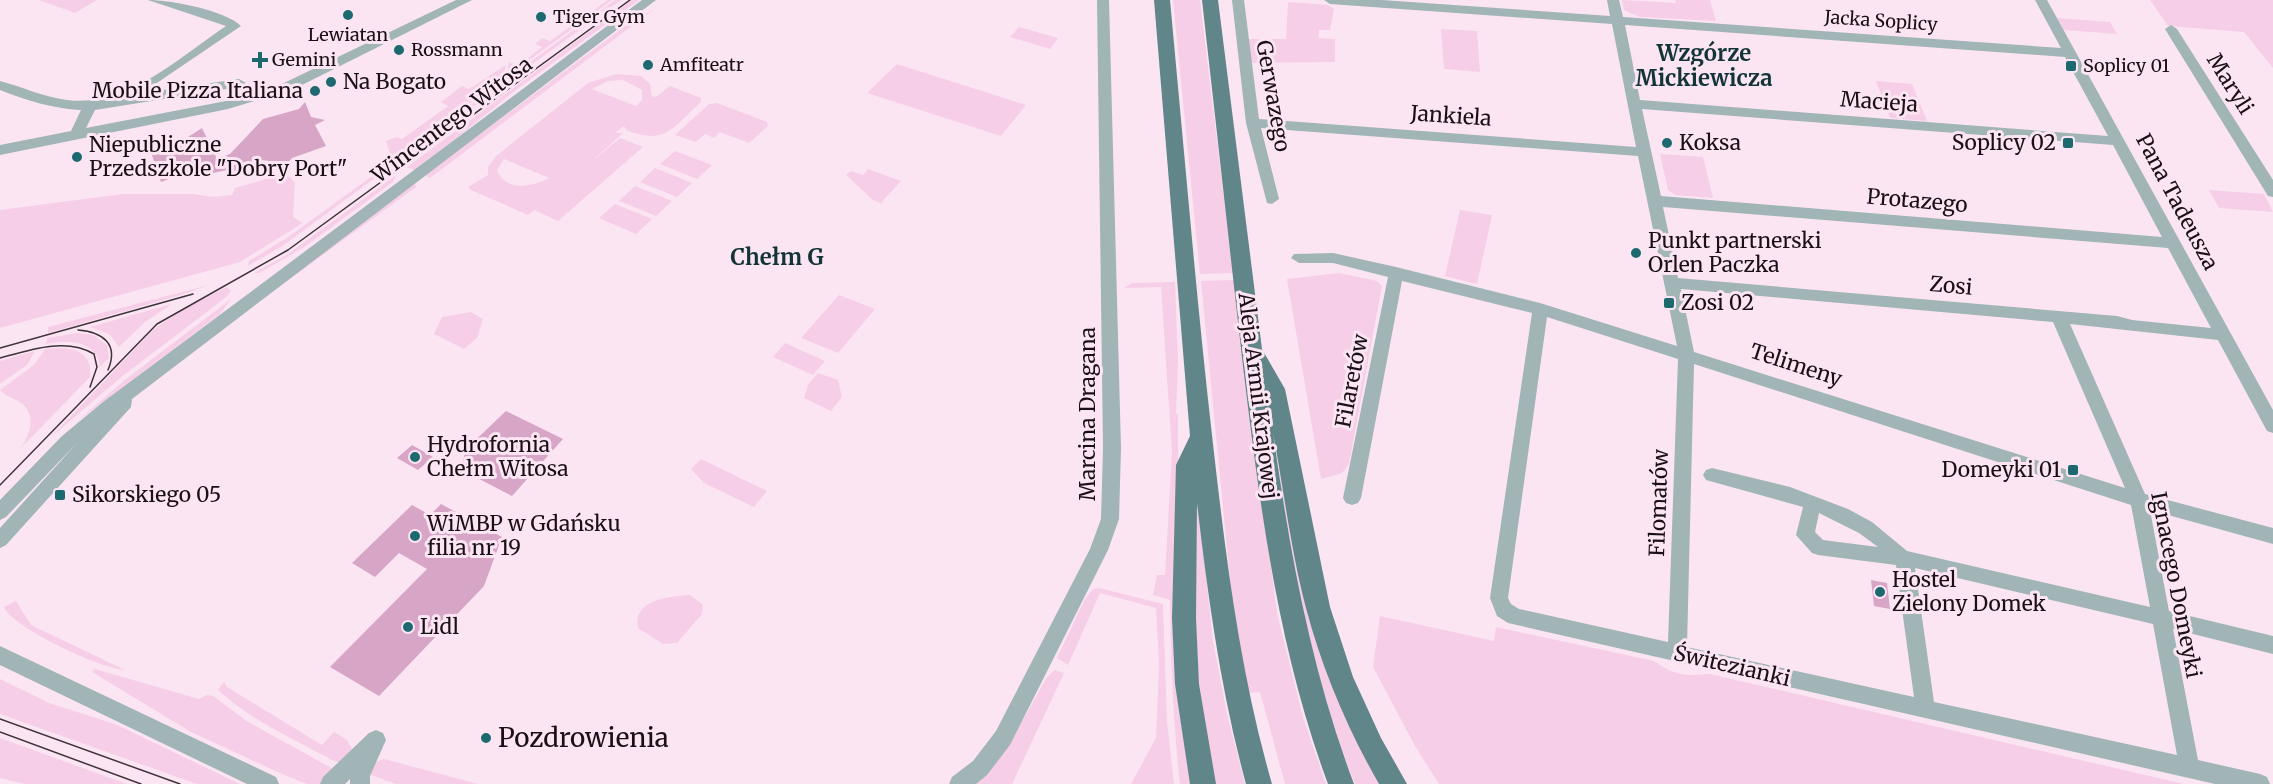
<svg xmlns="http://www.w3.org/2000/svg" width="2273" height="784" viewBox="0 0 2273 784" font-family="Merriweather,serif">
<style>
.green{fill:#f6cee8;fill-rule:evenodd}
.building{fill:#d7a5c6}
.lines{fill:none;stroke-linecap:round;stroke-linejoin:round}
.minor{fill:#a1b5b7;fill-rule:evenodd}
.major{fill:#618689;fill-rule:evenodd}
.tram{stroke:#3f323a;stroke-width:1.5}
.poi-dot{fill:#1c696f;stroke:#fbe5f3;stroke-width:2}
.labels{text-anchor:middle;stroke-width:6;stroke-linejoin:round;paint-order:stroke}
.far-poi-label{font-size:18px;fill:#1a0f16;stroke:#fbe5f3;text-anchor:start}
.far-street-label{font-size:18px;fill:#1a0f16;stroke:#fbe5f3}
.poi-label{font-size:21px;fill:#1a0f16;stroke:#fbe5f3;text-anchor:start}
.street-label{font-size:21px;fill:#1a0f16;stroke:#fbe5f3}
.far-district-label{font-size:22px;font-weight:bold;fill:#123437;stroke:#fbe5f3}
.neighbourhood-label{font-size:22px;font-weight:bold;fill:#123437;stroke:#fbe5f3}
.near-poi-label{font-size:26px;fill:#1a0f16;stroke:#fbe5f3;text-anchor:start}
</style>
<rect width="100%" height="100%" fill="#fbe5f3"/>
<path class="green" d="M39,0h58l-22,13z
M608,0h4l-106,77 3,-15 9,4 24,-19 -7,-3 7,-6 8,3z
M615,0h6l-224,162 -3,-1z
M632,0h7l-127,93 -96,78 -9,-4z
M1173,0h27l33,273 -33,1z
M1622,0l54,3 -1,-3h35l6,21 -76,-4 -16,-7z
M2150,0h123v68l-29,-36 -76,-6z
M1288,2l40,3 6,4 -4,21h-11v8l16,1v23l-86,1 -3,-24h40z
M653,10l-223,168 -5,-3 211,-157z
M2057,18l53,4 7,12 -53,-4z
M1019,27l39,11 -8,11 -40,-12z
M1441,29l36,2 3,41 -36,-3z
M897,64l129,41 -25,31 -134,-43z
M506,65l-3,14 -116,84 -3,-2 7,-5 -5,-15 11,-4 5,2 46,-33 -7,-4 21,-16 7,3z
M616,74l25,2 9,8 2,12 4,1 14,-11 31,12v4c-28,25 -35,44 -75,28l-2,-4 -9,7h8l-33,30 30,-25 23,9 -85,74 -24,-11 -6,5 -57,-25 -3,-3 20,-12v-8l8,-11 92,-73zM623,80l19,10v10l-6,6 -44,-17 16,-8zM504,159l45,19c-17,9 -43,14 -52,-8z
M1876,81l36,3 15,37 -37,-3z
M717,103l50,19 1,4 -19,17 -29,-11 -6,6 -9,-4 -9,8 -21,-7 34,-31z
M675,151l37,14 -15,14 -37,-15z
M1660,154l43,3 10,41 -38,-3 -7,-5z
M655,168l37,15 -15,14 -37,-15z
M387,169l-103,76 -36,21 1,-5 39,-24 90,-65z
M868,169l33,12 -20,22 -8,-3 -27,-25 5,-4 12,4z
M280,175l10,2 5,6 -2,34 10,6 -63,39 -240,66v-118l123,-16h70l20,3 19,-2 3,-7z
M396,175l-3,7 -90,66 -44,25h-5l34,-19z
M415,183l1,4 -159,116z
M635,186l37,15 -16,15 -37,-15z
M2209,190l55,4 9,18 -54,-4z
M615,204l37,15 -16,15 -37,-16z
M1460,210l32,5 -15,69 -32,-8z
M1339,273l38,8 5,5 -33,178 -7,9 -21,6 -34,-200z
M1234,280l43,333 26,104 23,67h-41l-25,-92 -12,1 -15,-83 -32,-329z
M1175,282l3,80 -2,51 2,1v287l13,83h-11c-7,-62 -9,-122 -10,-184l-17,-5 4,-20h8l7,-122 -11,-166 -37,1 8,-5z
M209,285l-28,10 -133,38v-6z
M227,287l4,4 -6,7 -105,80 -70,60 104,-109 31,-21z
M839,295l36,14 -37,44 -37,-15z
M231,299l-11,15 -145,109 51,-44z
M172,304l-27,18 -26,25 -10,-13 -19,-7z
M471,312l12,7 -6,19 -13,11 -30,-15 8,-17z
M77,333l16,2 14,10 2,13 -9,9c-2,-27 -34,-28 -54,-23l1,-6z
M785,343l40,18 -12,14 -40,-18z
M64,348c18,2 28,10 26,29l-69,71c9,-13 16,-34 0,-45 -7,-5 -16,-7 -21,-13l34,-25 11,-16z
M35,351l-8,14 -27,19v-23z
M818,373l20,7 4,17 -11,14 -27,-13 4,-13z
M701,459l66,32 -13,16 -50,-24 -13,-14z
M1277,468h2l100,316h-24c-41,-102 -59,-208 -78,-316z
M1196,485l17,156 14,73 18,70h-30l-16,-101 -4,-76z
M1099,588l64,16 4,118 7,62h-43l25,-46 3,-74 -3,-56 -56,-15 -32,72 -11,-7 28,-59 8,-10z
M690,595l13,10 -1,9 -25,29 -14,1 -25,-16c-6,-28 32,-32 52,-33z
M16,601l15,24 94,45c-24,-1 -112,-42 -121,-63z
M1380,616l114,25 2,-14 158,34c22,15 30,15 56,13l474,110h-745l-24,-38 -42,-79z
M95,669l104,30 8,-4 6,1 35,26 89,49 -16,13h-14l-25,-10 -91,-42 -99,-60z
M1055,670l9,3 -52,111h-36l29,-32 42,-75z
M0,679l49,24 66,21 125,60h-43l-197,-70z
M224,682l3,5 95,58 12,-13 13,8 6,10 -9,15 -12,-5c-38,-21 -82,-40 -114,-70z
M0,738l127,46h-103l-24,-6z
M384,759l94,25h-82l-28,-10 6,-11z"/>
<path class="building" d="M305,102l6,15 14,3 -10,5 11,21 -34,12 -4,5 -27,-3 -16,4 -8,9 -5,-4 -19,4 -1,-3 -13,5 -1,-3 -13,4 -1,-3 -23,9 -10,-30 9,-10 28,-5 14,-9 15,31 13,-5 33,-35 36,-10z
M506,411l57,28 -51,57 -50,-26 3,-20z
M412,445l21,12 -15,13 -21,-12z
M441,504l61,33 -18,49 -105,110 -49,-29 97,-98 -28,-16 -24,24 -23,-14 60,-58 18,10z
M1871,580l16,3 3,26 -16,-3z"/>
<g class="lines">
<path class="minor" d="M148,0c22,0 77,10 93,26l-99,67 97,-14 7,4 -7,4 -144,23 -9,18 140,-27 58,-18 172,-83h16l-178,89 -66,20 -228,46v-10l71,-14 10,-21c-28,-1 -55,-10 -81,-20v-9c23,6 43,16 67,19 60,8 111,-42 159,-74z
M642,0h14l-524,399 -1,8 -125,138 -6,3v-20l77,-85 -71,74 -6,3v-20l62,-64 41,-34z
M1097,0h12l12,448 -2,71 -11,31 -98,195 -23,30 -11,9h-27l3,-7 21,-16 23,-30 94,-182 11,-30 2,-71z
M1232,0h12l15,119 377,28 -24,-123 -282,-20 -6,-4h58l228,16 -3,-16h12l4,17 438,31 -26,-48h12l226,410v23l-6,-2 -49,-91 -148,-16 75,170 128,34v16l-123,-34 19,101 104,25v18l-100,-25 25,131 62,14 7,3 3,7h-55l-707,-161 -11,-7 -7,-18 42,-285 -130,-32 -41,217 -3,5 -6,2 -6,-2 -3,-5 45,-221 -55,-14h-34l-8,-5 3,-4 39,-1 63,14 144,36 137,43 -39,-190 -377,-28 18,71 -7,5 -5,-1 -21,-80zM1625,25l440,32 43,79 -468,-36zM1642,109l471,36 49,92 -501,-41zM1663,207l505,41 43,80 -79,-8 -15,-4 -439,-38zM1681,289l372,33 72,166 -431,-136zM1547,317l131,42 -10,283 -149,-33 -8,-5 -3,-6zM1694,364l437,141 19,102 -243,-56 -35,-29 -24,-13 -58,-22 -78,-19 -6,2 -3,5 3,5 97,27 -7,28 16,18 6,2 78,10 18,132 -227,-50zM1819,513l40,20 19,14 -55,-7 -8,-8zM1915,568l238,56 24,131 -243,-53z
M2171,25l6,4 96,151v17l-5,-1 -103,-167z
M0,646l276,131 3,7h-32l-247,-119z
M376,730l7,3 3,7 -16,36v8h-20v-5l-5,5h-25l3,-7 46,-44z"/>
<path class="major" d="M1154,0h16c14,148 26,296 43,444 13,115 27,229 59,340h-26c-25,-92 -38,-186 -49,-281l-1,115 3,66 17,100h-26l-15,-100 -3,-66 4,-153 14,-29z
M1202,0h16l44,349 23,40 45,218 23,70 28,61 26,46h-28c-31,-54 -57,-115 -73,-176 -15,-57 -22,-117 -33,-175 17,120 38,237 81,351h-26c-50,-135 -68,-276 -85,-418 -14,-122 -27,-244 -41,-366z"/>
<path class="tram" d="M78,330c25,2 41,14 30,40
M0,348l193,-54
M0,358c29,-8 66,-21 94,-4l3,13 -7,20
M0,485l157,-161 131,-74 342,-250
M0,719l180,65
M0,732l141,52"/>
</g>
<g class="poi-dot">
<circle cx="348" cy="15" r="6"/>
<circle cx="541" cy="17" r="6"/>
<circle cx="399" cy="50" r="6"/>
<path d="M257 51h6v6h6v6h-6v6h-6v-6h-6v-6h6z"/>
<circle cx="648" cy="65" r="6"/>
<rect x="2065" y="60" width="12" height="12" rx="3"/>
<circle cx="331" cy="82" r="6"/>
<circle cx="315" cy="91" r="6"/>
<circle cx="1667" cy="143" r="6"/>
<rect x="2062" y="137" width="12" height="12" rx="3"/>
<circle cx="77" cy="157" r="6"/>
<circle cx="1636" cy="253" r="6"/>
<rect x="1663" y="297" width="12" height="12" rx="3"/>
<circle cx="415" cy="457" r="6"/>
<rect x="2067" y="464" width="12" height="12" rx="3"/>
<rect x="54" y="489" width="12" height="12" rx="3"/>
<circle cx="415" cy="536" r="6"/>
<circle cx="1880" cy="592" r="6"/>
<circle cx="408" cy="627" r="6"/>
<circle cx="486" cy="738" r="6"/>
</g>
<g class="labels">
<g class="far-poi-label">
<text x="553" y="23">Tiger Gym</text>
<text x="348" y="41" text-anchor="middle">Lewiatan</text>
<text x="411" y="56">Rossmann</text>
<text x="272" y="66">Gemini</text>
<text x="660" y="71">Amfiteatr</text>
<text x="2083" y="72">Soplicy 01</text>
</g>
<g class="far-street-label">
<text transform="translate(1881 21) rotate(4)" y="6">Jacka Soplicy</text>
</g>
<g class="poi-label">
<text x="343" y="89">Na Bogato</text>
<text x="303" y="98" text-anchor="end">Mobile Pizza Italiana</text>
<text x="1679" y="150">Koksa</text>
<text x="2056" y="150" text-anchor="end">Soplicy 02</text>
<text x="89" y="152">Niepubliczne<tspan x="89" dy="24">Przedszkole "Dobry Port"</tspan></text>
<text x="1648" y="248">Punkt partnerski<tspan x="1648" dy="24">Orlen Paczka</tspan></text>
<text x="1681" y="310">Zosi 02</text>
<text x="427" y="452">Hydrofornia<tspan x="427" dy="24">Chełm Witosa</tspan></text>
<text x="2061" y="477" text-anchor="end">Domeyki 01</text>
<text x="72" y="502">Sikorskiego 05</text>
<text x="427" y="531">WiMBP w Gdańsku<tspan x="427" dy="24">filia nr 19</tspan></text>
<text x="1892" y="587">Hostel<tspan x="1892" dy="24">Zielony Domek</tspan></text>
<text x="420" y="634">Lidl</text>
</g>
<g class="street-label">
<text transform="translate(2230 84) rotate(58)" y="7">Maryli</text>
<text transform="translate(1273 96) rotate(80)" y="7">Gerwazego</text>
<text transform="translate(1879 102) rotate(4)" y="7">Macieja</text>
<text transform="translate(1451 116) rotate(4)" y="7">Jankiela</text>
<text transform="translate(452 120) rotate(-37)" y="7">Wincentego Witosa</text>
<text transform="translate(1917 201) rotate(5)" y="7">Protazego</text>
<text transform="translate(2177 202) rotate(62)" y="7">Pana Tadeusza</text>
<text transform="translate(1951 286) rotate(5)" y="7">Zosi</text>
<text transform="translate(1796 365) rotate(18)" y="7">Telimeny</text>
<text transform="translate(1352 381) rotate(-79)" y="7">Filaretów</text>
<text transform="translate(1258 396) rotate(83)" y="7">Aleja Armii Krajowej</text>
<text transform="translate(1088 414) rotate(-90)" y="7">Marcina Dragana</text>
<text transform="translate(1659 503) rotate(-88)" y="7">Filomatów</text>
<text transform="translate(2176 585) rotate(79)" y="7">Ignacego Domeyki</text>
<text transform="translate(1732 666) rotate(13)" y="7">Świtezianki</text>
</g>
<g class="far-district-label">
<text x="1704" y="61">Wzgórze<tspan x="1704" dy="25">Mickiewicza</tspan></text>
</g>
<g class="neighbourhood-label">
<text x="777" y="265">Chełm G</text>
</g>
<g class="near-poi-label">
<text x="498" y="747">Pozdrowienia</text>
</g>
</g>
</svg>
